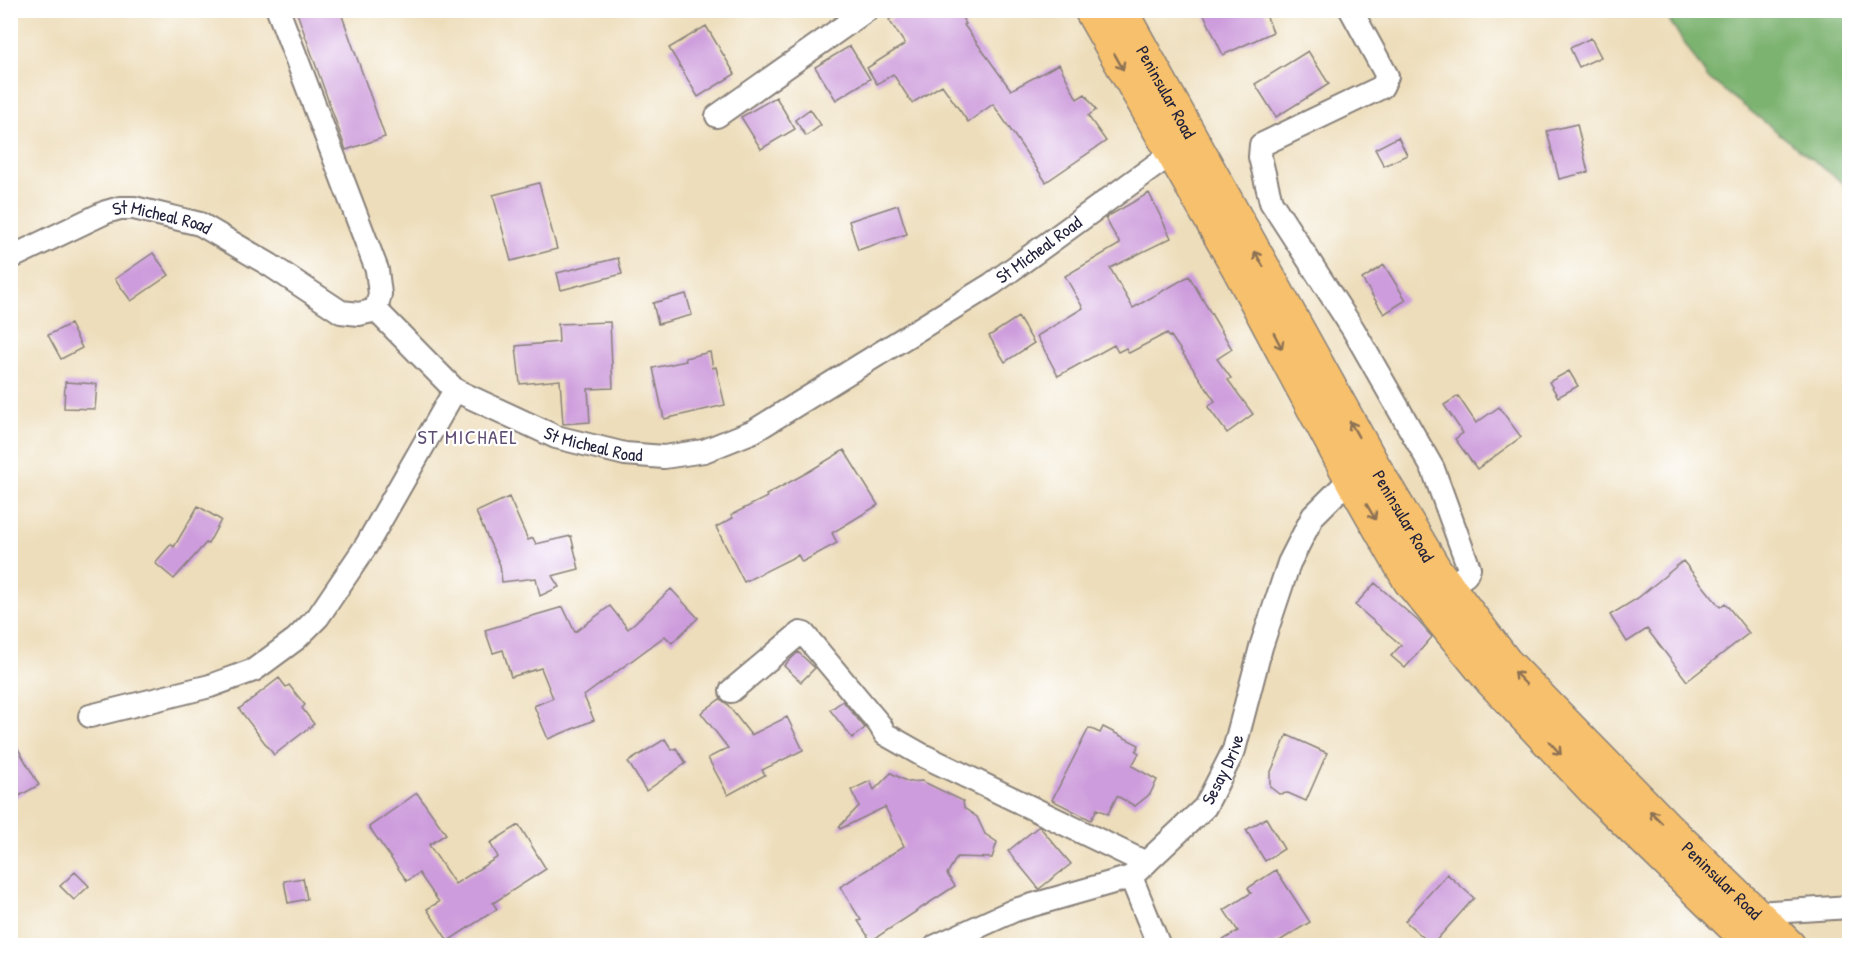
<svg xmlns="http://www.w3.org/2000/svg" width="1860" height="956" viewBox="0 0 1860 956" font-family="'Patrick Hand',sans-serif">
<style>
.forest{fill:#7db371;stroke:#506a56;stroke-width:1.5}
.building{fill:#cd9cdc}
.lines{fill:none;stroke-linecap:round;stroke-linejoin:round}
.street-casing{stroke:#88807a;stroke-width:26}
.primary-casing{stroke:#88807a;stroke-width:36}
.street{stroke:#fff;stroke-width:22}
.primary{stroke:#f7c06c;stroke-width:33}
.oneway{stroke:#8c7154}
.labels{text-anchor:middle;stroke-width:4.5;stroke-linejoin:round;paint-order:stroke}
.street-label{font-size:18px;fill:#22223b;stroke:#fff}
.neighbourhood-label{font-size:20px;letter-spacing:1.5px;fill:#5e4d73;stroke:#fff}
</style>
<rect width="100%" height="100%" fill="#fff"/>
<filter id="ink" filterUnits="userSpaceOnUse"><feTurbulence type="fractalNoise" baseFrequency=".0167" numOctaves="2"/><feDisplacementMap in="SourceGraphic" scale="12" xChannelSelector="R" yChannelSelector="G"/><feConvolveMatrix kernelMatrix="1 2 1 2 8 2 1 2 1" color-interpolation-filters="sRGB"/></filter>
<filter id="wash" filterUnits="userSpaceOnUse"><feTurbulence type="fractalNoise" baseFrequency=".008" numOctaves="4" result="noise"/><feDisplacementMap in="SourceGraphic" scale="24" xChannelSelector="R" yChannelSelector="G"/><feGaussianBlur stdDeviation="1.35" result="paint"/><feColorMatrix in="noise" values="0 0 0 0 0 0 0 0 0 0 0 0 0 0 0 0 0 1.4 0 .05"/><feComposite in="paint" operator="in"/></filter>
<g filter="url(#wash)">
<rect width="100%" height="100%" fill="#edddba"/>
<path class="forest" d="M1663,11h186v177l-142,-111z"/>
<g id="blocks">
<path class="building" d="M296,10h44l45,127 -39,13z
M903,10h23l6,10 15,-10h10l9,14 -2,1 47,65 48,-26 18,35 8,-5 11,16 -8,6 18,25 -60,41 -53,-78 -25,18 -26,-37 -30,18 -19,-29 -16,10 -10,-16 38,-24 -16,-24z
M1202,10h62l9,22 -50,23z
M706,26l29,48 -37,23 -29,-49z
M1591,38l10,19 -22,10 -9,-19z
M850,46l20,33 -34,21 -21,-33z
M1308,51l21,33 -53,33 -21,-33z
M776,97l19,32 -34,20 -20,-32z
M810,109l11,16 -15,11 -11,-16z
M1577,124l11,48 -29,7 -12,-48z
M1398,137l9,18 -23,11 -9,-17z
M539,183l18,66 -46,12 -18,-66z
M1149,193l22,45 -61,30 23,40 56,-32 43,73 -15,10 14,19 -3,2 25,34 -26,19 -19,-26 7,-6 -44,-65 -2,1 -2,-4 -38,20 -3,-5 -8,4 -4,-7 -56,31 -21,-40 46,-28 -18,-32 55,-32 -15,-26z
M898,205l9,29 -49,16 -9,-29z
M153,253l16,22 -38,26 -16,-22z
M618,258l4,16 -61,16 -4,-17z
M1384,265l22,35 -22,14 -22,-35z
M686,294l6,21 -34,9 -5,-21z
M1018,317l16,26 -29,19 -16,-26z
M610,322l3,66 -25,1 2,33 -27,2 -3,-44 -40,4 -4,-38 43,-4 -1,-18z
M70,324l12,24 -21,11 -13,-24z
M710,352l3,16 3,-1 9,38 -61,14 -11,-51 33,-7 -1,-3z
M1569,371l9,15 -20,11 -9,-15z
M65,382l32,2 -2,25 -31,-1z
M1458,396l18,27 23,-16 22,30 -44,32 -22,-30 8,-6 -19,-28z
M844,450l34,55 -46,28 5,10 -35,19 -4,-7 -54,27 -28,-55 17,-9 -2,-3 36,-18 -1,-2 42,-23z
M509,497l19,43 5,-2 3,6 35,-8 8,33 -27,7 7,11 -19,9 -4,-18 -34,4 -2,-17 -24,-53z
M198,506l23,14 -13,24 -2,-1 -32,36 -19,-16 16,-19 3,3z
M1683,561l37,46 5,-4 24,30 -62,48 -40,-52 -20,13 -17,-27 28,-17z
M1375,583l43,38 14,16 -27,31 -14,-12 10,-11 -46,-40z
M671,589l27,29 -26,25 -7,-7 -81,60 10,24 -46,19 -14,-33 19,-8 -12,-30 -30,9 -8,-27 -10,3 -8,-23 78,-23 12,25 35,-26 18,23z
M798,652l17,16 -14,14 -17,-16z
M279,678l7,9 3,-2 16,20 -3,3 12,16 -40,31 -35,-46z
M720,699l7,5 24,31 36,-18 16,33 -41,20 3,5 -37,20 -20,-37 20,-10 -27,-35z
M843,701l22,27 -13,10 -22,-28z
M1103,727l36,18 -3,6 3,2 -7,13 25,14 -7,14 -15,12 -18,-10 -9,18 -11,-5 -6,11 -39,-20 37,-72 11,5z
M10,735l29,50 -29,16z
M1287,735l40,18 -21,48 -18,-8 -9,1 -9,-7v-13z
M665,739l7,11 4,-2 10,15 -40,28 -18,-29z
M891,773l17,9 14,-1 41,20 1,7 13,9 8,17 12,8 -5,16 -35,-1 -10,17 8,12 -84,55 -13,-20 3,-1 -21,-33 64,-41 -19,-39 -45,22 -1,-2 20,-21 -8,-16 19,-9 4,9z
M417,793l29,41 -17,11 26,39 43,-27 -8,-14 29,-18 27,44 -53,34 4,6 -49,32 -21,-32 12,-7 -20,-29 -12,8 -38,-54z
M1266,818l18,31 -19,12 -19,-31z
M1039,826l32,38 -32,25 -31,-38z
M1276,870l34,52 -37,23h-58l23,-14 -14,-21 27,-17 -3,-5z
M75,872l14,14 -15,14 -14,-14z
M1447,874l27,24 -42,47 -27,-24z
M303,878l4,21 -19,4 -4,-22z"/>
</g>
</g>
<g filter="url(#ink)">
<use href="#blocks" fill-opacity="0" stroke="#88807a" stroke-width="1.5"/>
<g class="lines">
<g class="street-casing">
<g id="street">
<path d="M278,10l99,260 3,24 -4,16"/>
<path d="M1351,10l36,66 -5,11 -121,58 -1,12 11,45 82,127 80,140 36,99 -3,7 -18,12"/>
<path d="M717,116l150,-106"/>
<path id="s1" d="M10,258l96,-46 14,-4h14l66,16 70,41 71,47 18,2 17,-4"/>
<path id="s2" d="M376,310l79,80 101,47 69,17 39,3 40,-6 50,-20 238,-147 179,-130"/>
<path d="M731,691l69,-58 4,1 76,91 5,9 37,21 224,108"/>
<path d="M90,716l120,-30 44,-16 42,-31 22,-22 48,-71 89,-156"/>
<path d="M1131,877l28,69"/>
<path d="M1756,913l94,-6"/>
<path id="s3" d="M936,946l79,-36 116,-33 74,-70 29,-57 27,-103 28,-84 24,-47 38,-38 10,-5"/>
</g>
</g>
<g class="primary-casing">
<g id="primary">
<path d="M1091,10l147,257 113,211 59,103 82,100 105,112 157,153"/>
<path id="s4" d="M1120,10l254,457 61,103 70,92 164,168 120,116"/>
</g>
</g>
<use href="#street" class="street"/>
<use href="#primary" class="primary"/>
</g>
<defs><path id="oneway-shaft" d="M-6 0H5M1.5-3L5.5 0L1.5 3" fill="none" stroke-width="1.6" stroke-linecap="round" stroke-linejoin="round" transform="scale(1.5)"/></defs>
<g class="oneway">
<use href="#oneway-shaft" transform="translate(1119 62) rotate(61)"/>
<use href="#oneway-shaft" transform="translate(1259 259) rotate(-120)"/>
<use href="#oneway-shaft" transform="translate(1278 341) rotate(62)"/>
<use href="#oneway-shaft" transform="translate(1354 429) rotate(-119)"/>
<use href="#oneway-shaft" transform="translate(1371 512) rotate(60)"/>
<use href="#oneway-shaft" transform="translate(1520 678) rotate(-134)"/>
<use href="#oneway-shaft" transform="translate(1555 748) rotate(47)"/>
<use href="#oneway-shaft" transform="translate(1656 817) rotate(-135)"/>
</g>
</g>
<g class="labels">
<g class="street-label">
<text dy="6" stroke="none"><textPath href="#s4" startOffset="94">Peninsular Road</textPath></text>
<text dy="6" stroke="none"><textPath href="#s1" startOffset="164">St Micheal Road</textPath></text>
<text dy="6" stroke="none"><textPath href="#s2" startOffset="766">St Micheal Road</textPath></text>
<text dy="6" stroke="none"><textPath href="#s2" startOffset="262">St Micheal Road</textPath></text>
<text dy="6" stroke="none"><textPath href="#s4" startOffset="580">Peninsular Road</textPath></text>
<text dy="6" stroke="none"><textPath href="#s3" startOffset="351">Sesay Drive</textPath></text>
<text dy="6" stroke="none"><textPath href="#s4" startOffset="1066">Peninsular Road</textPath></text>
</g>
<g class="neighbourhood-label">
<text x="468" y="444">ST MICHAEL</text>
</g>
</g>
<rect width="1860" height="956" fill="none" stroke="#fff" stroke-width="36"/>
</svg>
